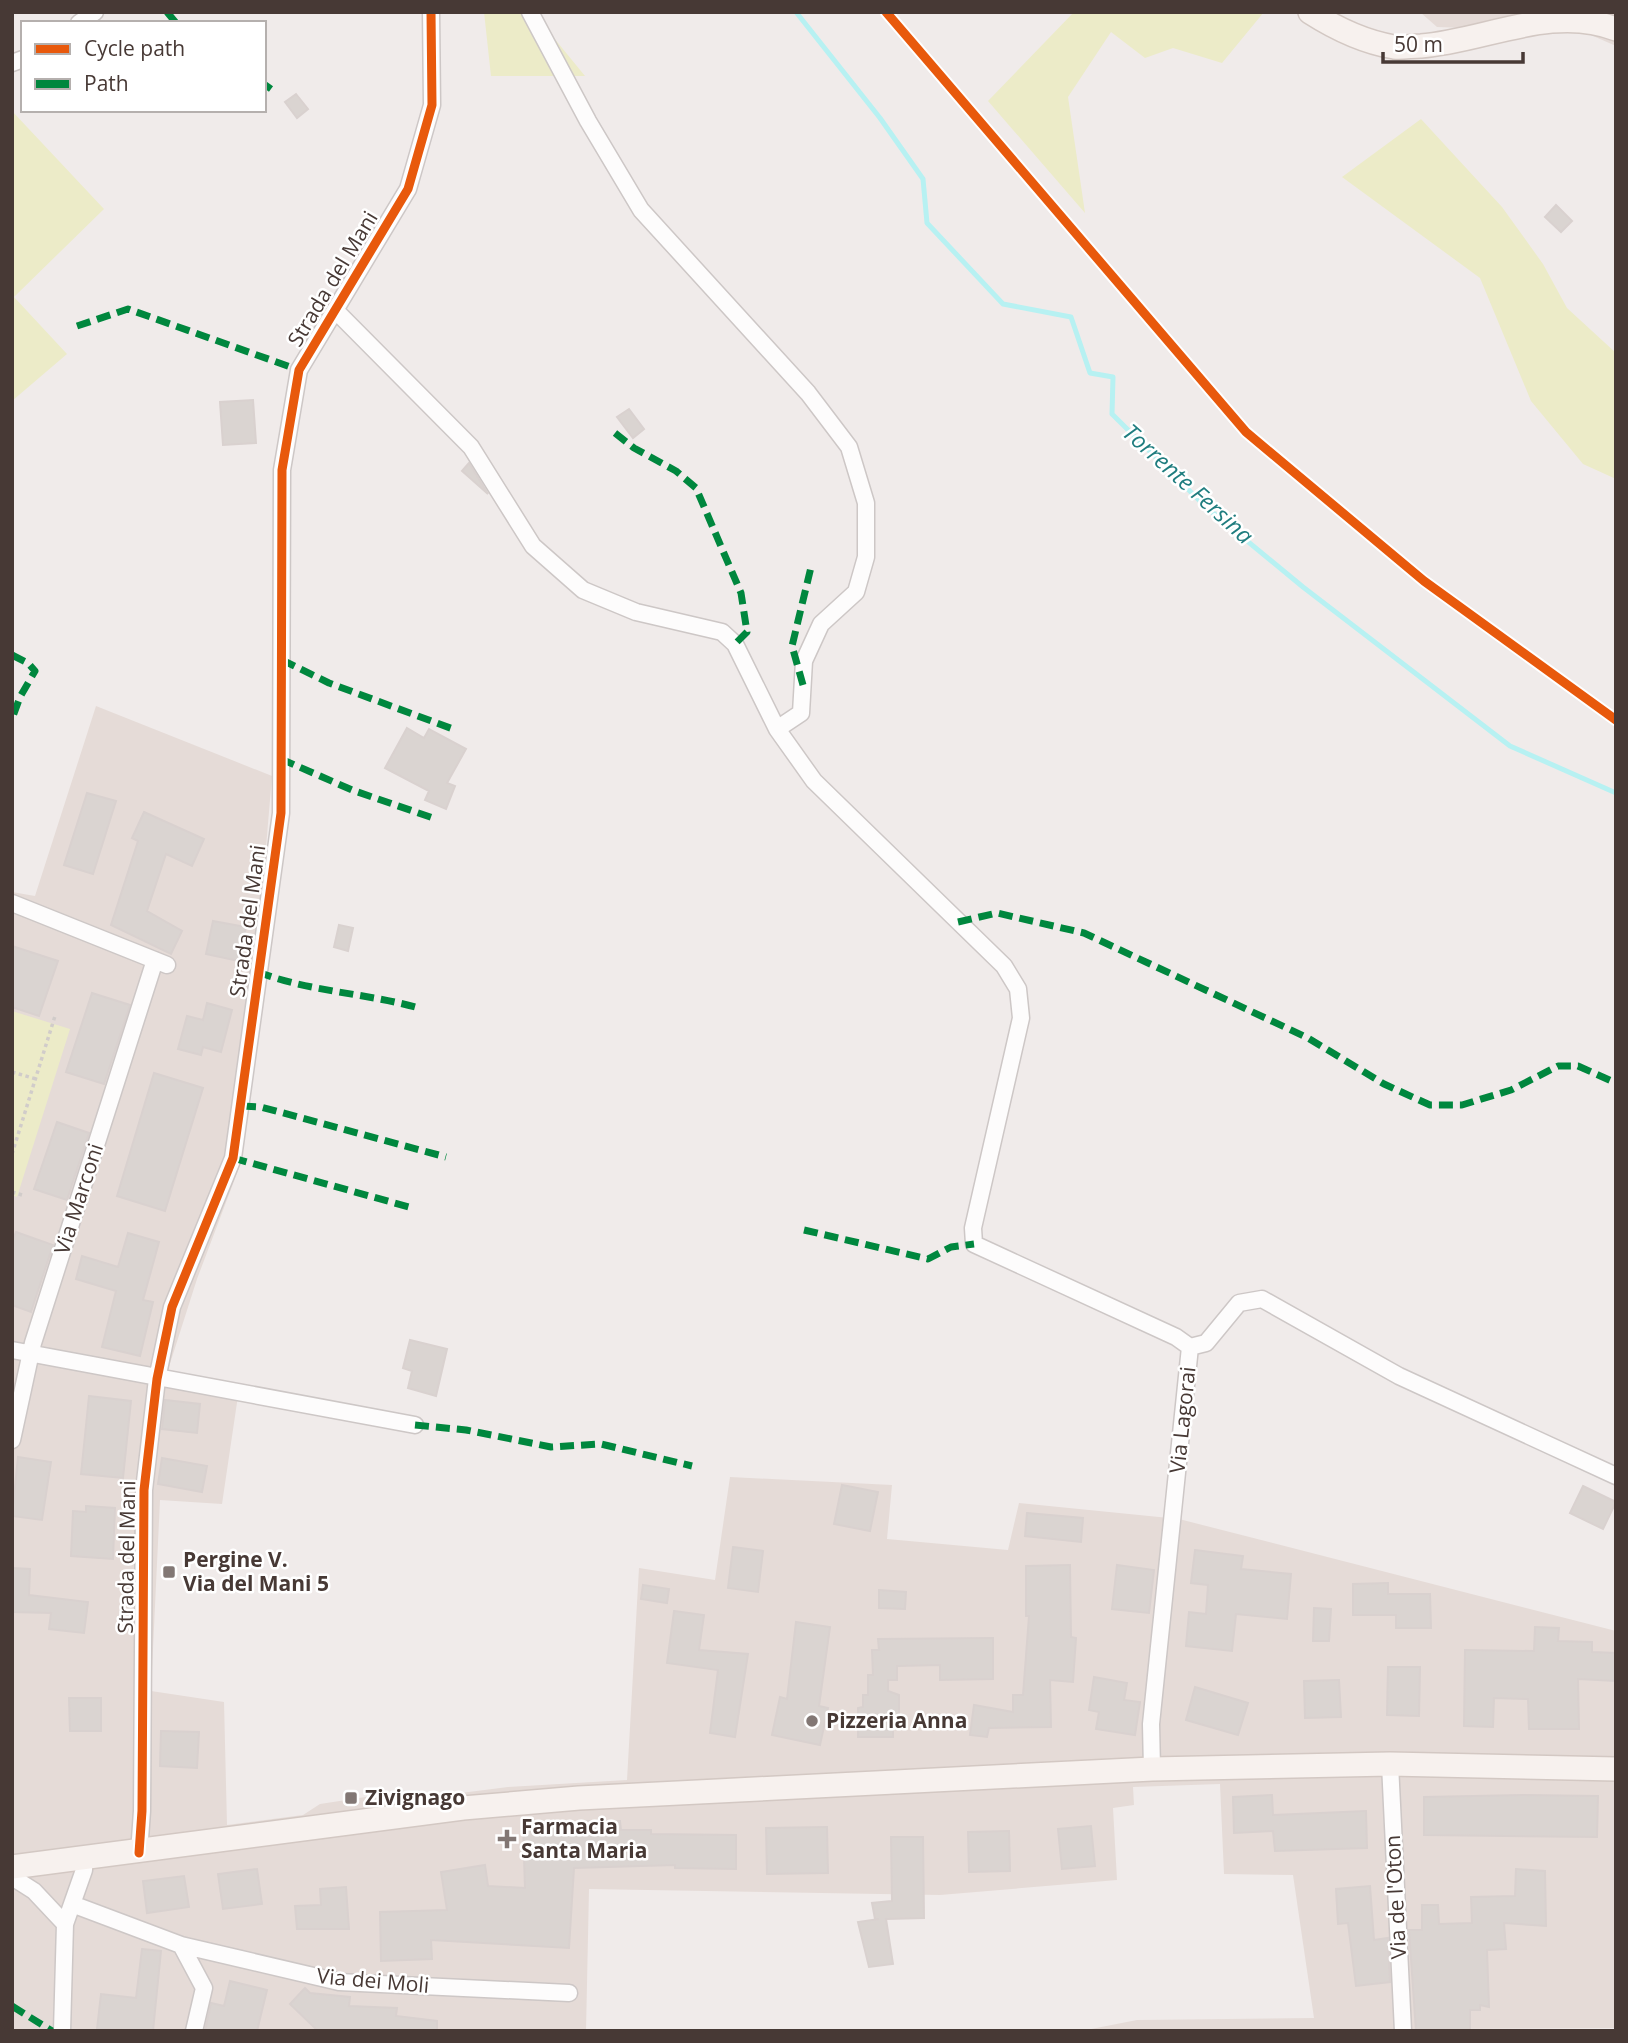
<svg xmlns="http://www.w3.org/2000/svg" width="1628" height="2043" viewBox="0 0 1628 2043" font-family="'Open Sans',sans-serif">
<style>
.residential{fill:#e5dbd7}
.green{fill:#ecebc8}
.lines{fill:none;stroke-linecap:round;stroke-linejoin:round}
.stream{stroke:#b7f1f2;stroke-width:5}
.building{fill:#dad4d1;stroke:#d9d1cf;stroke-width:2}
.street-casing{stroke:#cdc7c6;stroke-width:19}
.secondary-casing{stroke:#d3c8c3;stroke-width:26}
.path{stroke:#d1ccca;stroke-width:3.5;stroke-dasharray:3.5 3.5;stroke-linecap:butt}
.street{stroke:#fdfcfc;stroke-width:16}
.secondary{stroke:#f7f1ee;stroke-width:23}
.quiet{stroke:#00873e;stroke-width:7;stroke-dasharray:14 7;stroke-linecap:butt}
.cycleway-casing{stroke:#fff;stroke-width:13}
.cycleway{stroke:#e8590c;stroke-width:9}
.poi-dot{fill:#827774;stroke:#fff;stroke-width:2.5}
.labels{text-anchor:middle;stroke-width:5;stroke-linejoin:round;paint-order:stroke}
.street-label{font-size:21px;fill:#473935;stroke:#fff}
.poi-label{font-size:21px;font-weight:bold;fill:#473935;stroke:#fff;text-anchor:start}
.water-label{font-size:23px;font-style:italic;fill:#1f7d7f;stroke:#fff}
</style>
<rect width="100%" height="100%" fill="#f0ebea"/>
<path class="residential" d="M1420,12h196v34l-32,-14 -147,-5z
M96,706l176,70 -33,392 -42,111 -31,97 73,13 -17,115 -62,-4 -9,191 73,11 3,123 76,-10 17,-11 52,-8 18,6 118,-15 119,-7 12,-212 76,12 15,-103 162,8 -5,54 121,11 11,-47 160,16 437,112v397l-535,3 56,-11 177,-2 -21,-143 -69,-1 -4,-90 -87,3 1,18 -21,3 4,72 -177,15 -351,-6 -3,142h-574v-1139l23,4z"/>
<path class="green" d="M484,12h56l9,20 36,44h-94z
M1074,12h190l-42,51 -49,-15 -28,10 -34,-26 -43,65 17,116 -97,-112z
M12,111l92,98 -90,88 53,57 -55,47z
M1421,119l81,88 41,57 24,44 49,45v126l-33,-15 -52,-63 -51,-123 -138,-101z
M12,1011l58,18 -53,168 -5,-2z"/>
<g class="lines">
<path class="stream" d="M796,12l84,106 43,61 4,44 76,81 68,13 19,56 23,4 -1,37 94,93 97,80 207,159 106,47"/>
</g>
<path class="building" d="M296,94l12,15 -11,9 -12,-16z
M1556,205l16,16 -11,11 -16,-15z
M253,400l3,43 -33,2 -3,-43z
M629,409l15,20 -11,9 -16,-21z
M469,463l19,31 -26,-23z
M407,728l17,10 5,-9 37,20 -19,34 8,3 -9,23 -21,-9 4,-9 -44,-23z
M87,793l29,8 -23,73 -29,-9z
M144,812l60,27 -12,27 -26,-12 -19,57 35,20 -11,23 -60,-29 27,-84 -6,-3z
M213,921l33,6 -7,34 -33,-7z
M339,925l14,3 -5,23 -14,-4z
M12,946l46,15 -19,55 -27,-9z
M92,993l38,12 -26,79 -38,-12z
M207,1003l25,7 -11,42 -18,-5 -2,8 -23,-6 9,-33 16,4z
M154,1073l49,15 -38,123 -48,-15z
M57,1122l32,11 -22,67 -33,-11z
M16,1232l37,13 -22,67 -19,-7v-63z
M128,1233l31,9 -16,58 10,2 -13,54 -38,-9 14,-56 -40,-12 6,-23 36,11z
M410,1340l37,9 -11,47 -28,-8 4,-17 -9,-3z
M89,1396l42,5 -8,77 -42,-4z
M165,1400l35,4 -3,29 -35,-4z
M18,1457l33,5 -9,58 -30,-4z
M162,1458l45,8 -5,26 -44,-8z
M842,1485l36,7 -8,39 -36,-7z
M1583,1486l33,16 -13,27 -33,-16z
M86,1506l29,2 -2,51 -42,-3 2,-45 13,1z
M1027,1513l56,5 -2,24 -56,-6z
M733,1547l30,4 -5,41 -30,-4z
M1195,1550l48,6 -2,13 50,5 -4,45 -51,-5 -4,37 -46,-5 3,-34 17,2 2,-29 -17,-2z
M1070,1565l1,72 5,1 -3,44 -23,-2 1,47 -62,1 -2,9 -17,-2 4,-30 39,7v-17h10l6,-79h-3v-50z
M1117,1565l37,5 -5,43 -37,-4z
M12,1568l18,1 -1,26 59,7 -4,31 -35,-4 2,-16 -39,-1z
M1388,1583v11h42l1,34h-35v-13h-43v-31z
M643,1585l26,4 -2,14 -26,-4z
M879,1590l27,2 -1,17 -26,-1z
M1314,1608l17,1 -2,32h-16z
M674,1611l30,4 -5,35 49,4 -13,83 -25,-4 8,-63 -51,-7z
M796,1622l34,5 -11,79 9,2 -8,37 -48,-10 8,-38 7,2z
M1535,1627l24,1 -1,13 34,1v10l24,1v28l-38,-2 1,50h-50l-1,-30 -34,-1 -1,29 -29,-1 1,-76 69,1z
M993,1638v41l-53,1v-15l-43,1v14h-9v11l11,4v25h-6v17h-35v-29l5,-1v-12h5v-20h5l-1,-25h7l-1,-11z
M1388,1667h32l-1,49 -32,-1z
M1094,1677l33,6 -3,17 16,2 -5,33 -39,-6 3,-17 -10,-2z
M1339,1680l2,37 -36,1 -1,-37z
M1195,1687l53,16 -10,32 -52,-15z
M69,1698h32v33h-31z
M161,1731l38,1 -2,36 -37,-2z
M1272,1795l1,20 93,-4 1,37 -92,3 -2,-20 -39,2 -1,-36z
M1523,1795l75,1 -1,41 -173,-2v-38z
M583,1821h37l1,9h30v4l85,1v34l-61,-1v-3l-101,3 -5,80 -138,-8 1,19 -51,2 -1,-49 67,-2 -6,-38 44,-7 3,21 37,2 -2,-62 60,-1z
M1091,1826l4,40 -33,3 -4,-40z
M827,1827l1,46 -61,1 -1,-46z
M1009,1831l1,40 -41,1 -1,-40z
M891,1837h32l1,81 -38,1 7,45 -24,3 -11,-45 21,-3h-4l-3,-16 20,-2z
M257,1869l5,35 -39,5 -5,-35z
M1516,1869l29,2 1,55 -42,-3 2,26 -19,1 2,57 -9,-2v5h-10v21h-54l-7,-101h13v-25h16l1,19 33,-1 -1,-26 44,-1z
M184,1876l5,31 -42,6 -4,-32z
M1370,1886l4,54 14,-2 2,44 -34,4 -8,-63 -10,1 -2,-35z
M346,1887l3,42h-52l-2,-23 26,-1 -1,-16z
M142,1949l19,2 -8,80 -56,-2 4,-35 35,4z
M230,1981l37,9 -10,41h-52l6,-28 13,3z
M305,1988l5,5 40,4 -1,9 48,2 -1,8 41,5v10h-119l-28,-27z"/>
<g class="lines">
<g class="street-casing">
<path id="street" d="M530,12l58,109 53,89 167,183 41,54 17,56v54l-10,35 -35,32 -17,37 -3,52 -24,16
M79,23l16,-11
M12,63l11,-4
M335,310l136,137 62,99 50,44 53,22 86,20 13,12 42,85 37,52 190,185 14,23 3,29 -48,210 1,16 202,93 14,10
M12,903l155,62
M1190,1347l16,-4 33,-40 23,-4 137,77 217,100
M12,1350l403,75
M12,1440l21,-97 122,-383
M1390,1764l13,267
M1152,1769l-1,-45 39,-377
M139,1853l3,-42 2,-321 13,-111 15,-72 61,-149 48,-345 1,-343 17,-100 109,-181 24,-84 -1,-93
M12,1877l22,14 31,33
M72,1904l109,41 158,37 230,11
M181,1945l23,43 -10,43
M62,2031l3,-107 19,-54v-10"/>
</g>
<g class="secondary-casing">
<path id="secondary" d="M1310,12c25,16 54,30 84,35 8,1 18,-1 27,-1 64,-5 131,-42 195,-17
M12,1867l451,-59 116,-10 573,-29 238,-5 226,5"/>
</g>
<path class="path" d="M12,1072l24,7
M12,1154l43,-138
M12,1192l10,3"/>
<use href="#street" class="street"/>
<use href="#secondary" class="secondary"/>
<path class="quiet" d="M167,12l9,11
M264,84l7,5
M77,326l51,-17 171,61
M615,433l19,15 42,23 20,17 45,105 6,39 -12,12
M12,655l16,8 7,8 -15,26 -8,22
M282,660l47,23 124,46
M803,685l-11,-39 20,-83
M281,759l71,31 84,29
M958,922l39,-9 87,20 224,105 76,46 46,21h32l49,-15 47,-24h20l38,17
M258,972c52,20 108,21 161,36
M242,1106l19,1 185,50
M233,1158l176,49
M804,1230l124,29 23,-12 23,-3
M415,1425l51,5 85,17 50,-3 91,22
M12,2006l40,25"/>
<g class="cycleway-casing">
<path id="cycleway" d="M886,12l360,420 178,149 192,139
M139,1853l3,-42 2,-321 13,-111 15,-72 61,-149 48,-345 1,-343 17,-100 109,-181 24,-84 -1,-93"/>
</g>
<use href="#cycleway" class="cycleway"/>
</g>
<g class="poi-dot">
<rect x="162" y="1565" width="14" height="14" rx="3.5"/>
<circle cx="812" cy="1721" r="7"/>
<rect x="344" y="1791" width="14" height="14" rx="3.5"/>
<path d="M503.5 1828.5h7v7h7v7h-7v7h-7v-7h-7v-7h7z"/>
</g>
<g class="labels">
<g class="street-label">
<text transform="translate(333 279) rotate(-59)" y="7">Strada del Mani</text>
<text transform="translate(248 921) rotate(-82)" y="7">Strada del Mani</text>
<text transform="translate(79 1199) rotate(-72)" y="7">Via Marconi</text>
<text transform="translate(1183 1420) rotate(-84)" y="7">Via Lagorai</text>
<text transform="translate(127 1557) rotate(-89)" y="7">Strada del Mani</text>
<text transform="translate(1396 1897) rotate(-93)" y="7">Via de l'Oton</text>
<text transform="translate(373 1981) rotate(5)" y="7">Via dei Moli</text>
</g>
<g class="poi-label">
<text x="183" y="1567">Pergine V.<tspan x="183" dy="24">Via del Mani 5</tspan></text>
<text x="826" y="1728">Pizzeria Anna</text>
<text x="365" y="1805">Zivignago</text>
<text x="521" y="1834">Farmacia<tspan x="521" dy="24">Santa Maria</tspan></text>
</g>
<g class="water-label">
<text transform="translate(1188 484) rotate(42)" y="8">Torrente Fersina</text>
</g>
</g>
<rect width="1628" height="2043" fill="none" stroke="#473935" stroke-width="28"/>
<rect x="21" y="21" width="245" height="91" fill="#ffffff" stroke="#b5b0ae" stroke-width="2"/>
<rect x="35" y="44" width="35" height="10" fill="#e8590c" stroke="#b5b0ae" stroke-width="2"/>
<text x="84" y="56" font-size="21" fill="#473935">Cycle path</text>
<rect x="35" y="79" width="35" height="10" fill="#00873e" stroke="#b5b0ae" stroke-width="2"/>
<text x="84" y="91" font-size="21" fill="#473935">Path</text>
<path d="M1383 52v10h140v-10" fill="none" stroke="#473935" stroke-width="3.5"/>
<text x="1394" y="52" font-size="21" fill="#473935" stroke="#ffffff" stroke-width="5" paint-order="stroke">50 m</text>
</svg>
